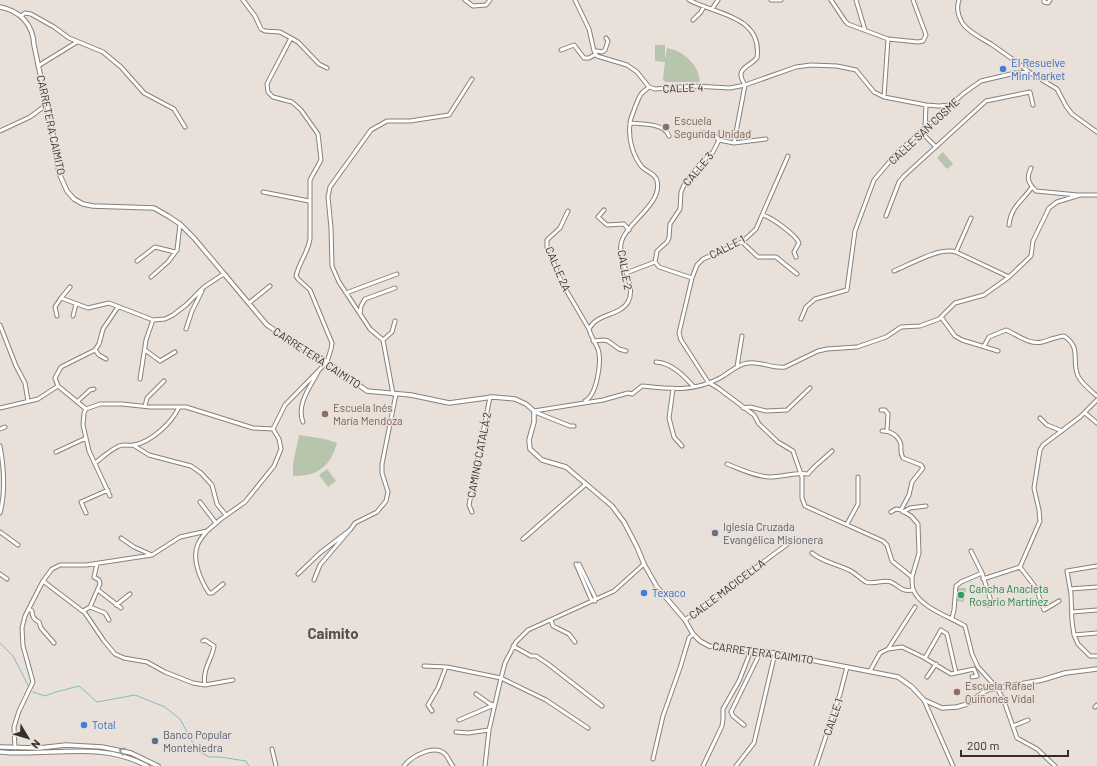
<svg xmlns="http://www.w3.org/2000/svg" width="1097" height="766" viewBox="0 0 1097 766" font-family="Barlow,sans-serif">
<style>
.green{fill:#b7c5ac}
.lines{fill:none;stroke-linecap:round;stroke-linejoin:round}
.stream{stroke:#81bdc5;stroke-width:1}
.minor-casing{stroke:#88807a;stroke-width:5}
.tertiary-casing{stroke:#88807a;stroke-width:5.5}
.minor{stroke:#fff;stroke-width:3}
.tertiary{stroke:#fff;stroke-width:3.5}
.oneway{stroke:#989696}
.shop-dot{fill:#3f7fe0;stroke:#e8e0d9;stroke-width:1.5}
.education-dot{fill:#8d6e63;stroke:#e8e0d9;stroke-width:1.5}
.worship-dot{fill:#6b7280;stroke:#e8e0d9;stroke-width:1.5}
.leisure-dot{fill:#2e9e5b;stroke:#e8e0d9;stroke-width:1.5}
.service-dot{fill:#5c6f8a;stroke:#e8e0d9;stroke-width:1.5}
.labels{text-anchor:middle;stroke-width:3;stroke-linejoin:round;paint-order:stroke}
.shop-label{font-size:11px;fill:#366cbe;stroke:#e8e0d9;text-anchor:start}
.street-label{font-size:11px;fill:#312e2c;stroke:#e8e0d9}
.education-label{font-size:11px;fill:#785e54;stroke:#e8e0d9;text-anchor:start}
.worship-label{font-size:11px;fill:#5b616d;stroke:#e8e0d9;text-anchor:start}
.leisure-label{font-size:11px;fill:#27864d;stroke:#e8e0d9;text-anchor:start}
.service-label{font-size:11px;fill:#4e5e75;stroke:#e8e0d9;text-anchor:start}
.district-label{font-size:15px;font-weight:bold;fill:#564f4a;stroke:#e8e0d9}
</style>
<rect width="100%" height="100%" fill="#e8e0d9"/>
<path class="green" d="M655,45h10v14l2,-11c16,3 32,16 33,34h-35l-2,-3 2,-17 -10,-1z
M943,152l10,12 -6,5 -10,-11z
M299,435l26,4 12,4c-7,24 -19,33 -44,33v-12z
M327,469l9,12 -8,6 -9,-12z
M958,588h8l-2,14 -7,-1z"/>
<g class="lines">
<path class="stream" d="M0,643l13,13 16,31
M33,692l12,4 11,-4 23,-6 18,16 38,-7 30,12 15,12 14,26 6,7 9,5h11l26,4 3,5"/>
<g class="minor-casing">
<path id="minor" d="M243,0l12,16 6,13 4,2 15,1 11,6 7,4 21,22 8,4
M465,0l8,6 13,-1 4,-5
M575,0l14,29 5,22 3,5 30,9 10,7 12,15 6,2 39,-3 36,2 15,-3 51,-18 15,-2 26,1 19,4 18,22 10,5 42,8 13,1 11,-1
M689,0c28,15 74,16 68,58 -9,10 -23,10 -12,27l-11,58
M771,0h10
M831,0l14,21 3,3 40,15 30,3 5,-1 3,-6 -13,-35
M856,0l9,30
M959,0c-3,8 -1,16 4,24 7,9 18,14 28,20 13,9 26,18 38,28
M1044,0v2l4,1 2,-3
M712,9l6,-9
M21,16l4,-3 6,1 23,13 15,11 34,14 18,15 23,26 30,16 11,18
M693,20l8,-8 3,-6
M561,50l13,-5 10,13h5l7,-4
M594,51h3l5,1 3,-2 3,-9 -2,-3
M38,66l39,-24
M884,97l4,-58
M630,123c11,1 35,0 39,13
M925,128l1,-23
M0,131l30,-14 16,-12
M921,132l15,15
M702,133l11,1 6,6
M788,156l-32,73 -14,13 -39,17 -6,6 -5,13 -13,55 2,7 27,42 10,6 36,27 5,9 19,18 15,9 9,26v21l3,8 78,35 4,4 5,16 20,16c0,3 0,9 1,12 6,18 37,28 52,37l7,28 6,13 19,21 7,13 13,37 20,11 18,17
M1031,168c-5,10 -3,15 5,23l42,4
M263,192l46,9
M604,210l-6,7 9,8 17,-1 5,6
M568,211l-8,17 -13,12v7l15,36 27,46
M763,215c8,2 33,20 36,28l-5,9 2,5
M886,216l13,-34 5,-6 82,-75 44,-9 3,13
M1009,225c2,-19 13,-23 23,-38
M742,242l16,15h18l21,17
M956,252l15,-34
M137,261l18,-14 20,5
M894,271c17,-7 45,-24 62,-19l53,25
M626,273l29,-11
M151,277l17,-15 9,-12 3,-26
M692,278l-33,-11 -4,-5 2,-11 10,-9 2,-4 1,-14 10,-15 1,-17 3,-7 16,-21 13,-12 6,-12 15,3 32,-4
M346,293l51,-19
M61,298l9,-11
M249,303l21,-17
M360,314l1,-8 4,-7 30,-11
M57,316l-2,-9 6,-9 27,10 21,-5 44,17 12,-1 8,-4 13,-10 18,-18 18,-12h4
M73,316l3,-12
M941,317l14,19 7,4 36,11
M801,319l5,-12 9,-8 32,-9 8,-59 19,-51 23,-27 67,-60 17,-12 34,-8 14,-1 28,17 9,17 6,8 25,18
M0,325l16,41 9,17 3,18
M186,329l6,-18 10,-20
M383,340l9,-8 3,-11
M593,341l11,-1 4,1 11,8 7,2
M984,346l5,-9 17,-7c12,5 23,15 36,12 7,-2 14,-5 22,-6 18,12 7,24 14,40 4,8 12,14 19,20
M95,350l4,5 7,4
M145,350l15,11 15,-9
M656,362c16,1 28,14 38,25
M737,367l5,-31
M140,379l6,-39 7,-20
M673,389l-4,29 5,19 8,9
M393,394l-10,-54 -13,-11 -31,-47 -7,-16 -1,-38 -3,-31 2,-10 41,-57 16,-9h23l39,-6 23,-36
M585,401c12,-6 17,-40 13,-52 -3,-7 -7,-12 -9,-20 8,-16 31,-13 39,-27 10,-17 -13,-43 -6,-62 6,-18 41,-37 35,-59 -1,-7 -10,-9 -15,-14 -9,-11 -14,-28 -12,-43 0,-6 4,-12 5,-17 2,-4 4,-11 7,-14 2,-2 5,-4 7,-6
M77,402l13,-12 4,-1
M145,406l2,-8 17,-17
M0,408l38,-9 20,-13
M743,408l7,-1 16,4 21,-1 23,-22
M86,409l-28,-23 -3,-8 6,-11 34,-17 4,-6 4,-15 15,-22
M881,410h4l3,4 -1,16
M534,411l69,-11 25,-7 4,1 10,-8c28,3 50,6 76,-7 10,-5 19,-15 30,-16 13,-2 25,6 37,4l33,-16 9,-2 30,-2 29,-10 15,-10 19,-1 19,-7 16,-16 29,-8 25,-18 22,-21 2,-15 16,-33 8,-6 23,-7h17
M535,412l35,14h4
M1085,413l12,10
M1040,418l7,7 15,6
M303,422c-7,-17 7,-35 15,-50
M0,429l5,-2
M882,431c8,-1 17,5 19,14 0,5 -1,8 2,13l18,7 2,3 -11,14 -3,13 -8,15 10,6 7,8 1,29 -7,24
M133,445l16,10 42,11 10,7 11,12 5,19 9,11
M0,446c4,22 6,45 0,67
M56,452l30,-14
M95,463c8,-6 15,-13 24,-17 5,-2 10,0 15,-1 17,-3 38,-22 45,-38
M727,464c13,5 29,13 43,13 13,0 25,-5 38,-3 7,-9 16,-15 24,-23
M110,496l-21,-45 -6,-26 1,-12 2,-4 14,-5h22l28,3h36l67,21 20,1
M200,502l16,21
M472,512l-3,-7 21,-108
M891,512l5,-3 5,1
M903,512l7,-4 16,-2
M86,513l-5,-11 27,-12
M847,524l11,-20v-27
M207,531c-3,4 -7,8 -9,13 -7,15 3,37 11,49h3l11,-9
M0,532l18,13
M121,538l13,9 18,8
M523,539l63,-55
M971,551l11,22 9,28 -3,4
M812,553c12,10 26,11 39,18 5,3 10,8 15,11 8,3 17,-3 25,0 10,5 10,10 22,8
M576,564l15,35 4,2
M579,564l16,33v4
M1097,566l-30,5 4,23 1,27 2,14 4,9 12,12h7
M1020,567l16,21 8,22 15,-9
M0,574l7,5
M298,574l22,-21 30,-23 5,-7 22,-11 9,-11 2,-9 -6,-19v-9l14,-70
M983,579l37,-12 20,-46 -1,-11 -5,-22 6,-38 3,-5 37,-28 17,-17
M314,580l6,-15 28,-33
M43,581l42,32 19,28 11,13 9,4 23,4 18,10 28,11 12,2 28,-5
M1070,589l27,-2
M98,590l23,18
M116,605l14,-11
M90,607l15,6 4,7
M29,609l3,2c0,6 2,9 7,11l2,6 13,15
M83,611l7,-4 10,-23 -1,-4 -5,-3 3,-13
M1072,612l25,-2
M952,618l2,-8 2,-24 5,-4 21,-9
M551,620l2,6 16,8 6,8
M685,620l104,-77
M1074,635l23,-2
M203,641l2,-1 9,6c-2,14 -12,23 -9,39
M513,646l18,10h5l12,8 54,42
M888,649l14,-2 21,10 28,17 23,-5 3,7 -5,1
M925,658l16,-28 6,4 9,39
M424,666l23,1 54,11 45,22 42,28
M870,671l10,-18 8,-4 27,-42
M927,677l9,-13
M476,694l14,10 4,1
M924,700l29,66
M1095,707l2,-2
M432,711l-4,-6 10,-17 8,-21
M459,720l35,-15
M744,725l-11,-9 -2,-4 30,-61
M1013,726l15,-6
M456,732l12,1 21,-3
M15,748l-1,-21 5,-16 14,-29 -10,-36 -1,-18 3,-12 18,-35 9,-12 8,-4h26l66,-10 28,-18 27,-6 14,-12 24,-17 29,-36 7,-17 -2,-10 -6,-10 12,-24 42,-43 4,-13 1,-6 -22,-53 -12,-11 -2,-3c3,-13 12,-24 14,-37v-59l11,-20 -3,-26 -17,-24 -9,-8 -19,-5 -5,-5 -1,-8 3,-6 21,-40
M272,749l4,17
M653,759l10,-43 17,-48 9,-30 4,-4
M404,766c8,-10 31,-23 42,-11 3,4 4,8 7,11
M485,766l4,-36 12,-52 4,-15 11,-21 12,-12 86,-39 30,-27
M703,766l19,-40 1,-7v-10l16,-28 9,-23 2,-7
M736,766l18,-23 21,-90
M816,766l24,-72 7,-27"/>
</g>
<g class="tertiary-casing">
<path id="tertiary" d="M0,7c20,4 33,17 34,38l20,94 5,34 8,18 7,8 9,5 10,2 61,2 14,8 12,8 14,14 73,87 24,16 36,21 40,29 44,4 38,8 44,-6 22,2 11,5 8,7v11l-5,18 1,9 12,11 24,7 46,39 12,16 13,25 7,17 13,23 28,33 8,14 7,7 9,5 66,7 123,24 14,10 12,13 18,8 15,-1 10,-3 20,-14 55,-10 23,-7 32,-4
M0,747l39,1 27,-3 36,2 29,6 27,13
M0,752c50,5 100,-12 147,14"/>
</g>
<use href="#minor" class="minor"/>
<use href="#tertiary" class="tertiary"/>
</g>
<defs><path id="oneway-chevron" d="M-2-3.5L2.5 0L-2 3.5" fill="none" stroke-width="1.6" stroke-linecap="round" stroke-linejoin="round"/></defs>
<use class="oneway" href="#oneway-chevron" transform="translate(122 751) rotate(-165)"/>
<g class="shop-dot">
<circle cx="1003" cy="69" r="4"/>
<circle cx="644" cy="593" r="4"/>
<circle cx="84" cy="725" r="4"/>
</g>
<g class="education-dot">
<circle cx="666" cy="127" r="4"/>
<circle cx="325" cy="414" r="4"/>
<circle cx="957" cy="692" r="4"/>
</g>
<circle class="worship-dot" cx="715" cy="533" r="4"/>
<circle class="leisure-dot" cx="961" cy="595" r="4"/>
<circle class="service-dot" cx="155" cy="741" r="4"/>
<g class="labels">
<g class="shop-label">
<text x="1011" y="67">El Resuelve<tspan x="1011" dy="13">Mini Market</tspan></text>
<text x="652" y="597">Texaco</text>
<text x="92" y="729">Total</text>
</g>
<g class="street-label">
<text transform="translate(683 88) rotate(-2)" y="4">CALLE 4</text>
<text transform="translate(51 125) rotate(78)" y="4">CARRETERA CAIMITO</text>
<text transform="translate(924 131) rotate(-43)" y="4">CALLE SAN COSME</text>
<text transform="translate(698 169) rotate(-50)" y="4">CALLE 3</text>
<text transform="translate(727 247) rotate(-27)" y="4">CALLE 1</text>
<text transform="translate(558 269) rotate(67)" y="4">CALLE 2A</text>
<text transform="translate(625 270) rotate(80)" y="4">CALLE 2</text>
<text transform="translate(317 358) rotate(33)" y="4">CARRETERA CAIMITO</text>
<text transform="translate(479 455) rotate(-79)" y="4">CAMINO CATALÁ 2</text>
<text transform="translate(727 589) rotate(-37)" y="4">CALLE MACICELLA</text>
<text transform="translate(763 653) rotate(8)" y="4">CARRETERA CAIMITO</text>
<text transform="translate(833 717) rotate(-71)" y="4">CALLE 1</text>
</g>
<g class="education-label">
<text x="674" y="125">Escuela<tspan x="674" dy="13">Segunda Unidad</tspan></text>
<text x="333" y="412">Escuela Inés<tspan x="333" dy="13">María Mendoza</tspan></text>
<text x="965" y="690">Escuela Rafael<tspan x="965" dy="13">Quiñones Vidal</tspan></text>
</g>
<g class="worship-label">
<text x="723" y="531">Iglesia Cruzada<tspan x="723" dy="13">Evangélica Misionera</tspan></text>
</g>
<g class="leisure-label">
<text x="969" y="593">Cancha Anacleta<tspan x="969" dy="13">Rosario Martínez</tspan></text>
</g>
<g class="service-label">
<text x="163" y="739">Banco Popular<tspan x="163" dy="13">Montehiedra</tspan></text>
</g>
<g class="district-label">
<text x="333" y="639">Caimito</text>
</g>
</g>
<g transform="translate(28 738) rotate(128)" stroke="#e8e0d9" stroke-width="3" paint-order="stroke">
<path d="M0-3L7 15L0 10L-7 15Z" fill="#312e2c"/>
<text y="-6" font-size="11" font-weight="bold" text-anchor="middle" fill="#312e2c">N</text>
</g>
<path d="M961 750v6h107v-6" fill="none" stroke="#312e2c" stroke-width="2"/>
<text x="967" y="750" font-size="12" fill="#312e2c" stroke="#e8e0d9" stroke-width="3" paint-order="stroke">200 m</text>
</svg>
